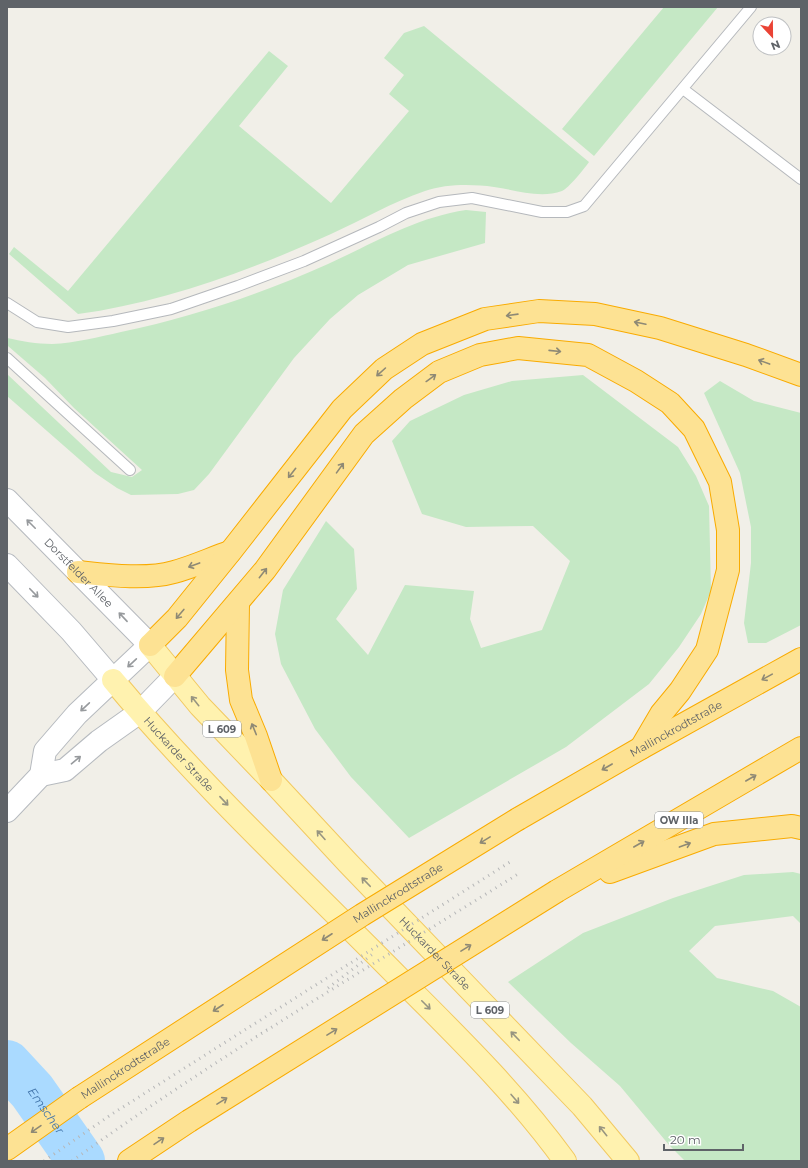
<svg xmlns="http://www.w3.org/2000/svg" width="808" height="1168" viewBox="0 0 808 1168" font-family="Montserrat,sans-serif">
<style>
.green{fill:#c5e8c5}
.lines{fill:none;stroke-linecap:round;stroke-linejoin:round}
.river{stroke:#aadaff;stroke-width:48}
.lane-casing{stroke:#b5b8bc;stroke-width:12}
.secondary-casing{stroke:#b6babf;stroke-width:24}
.primary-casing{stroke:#f2c960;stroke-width:24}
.highway-casing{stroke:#f9ab00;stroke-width:24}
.lane{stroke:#fff;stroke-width:10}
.secondary{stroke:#fff;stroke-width:22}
.primary{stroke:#fff2af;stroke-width:22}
.highway{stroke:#fde293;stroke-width:22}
.rail{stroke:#b6b7b8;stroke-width:3;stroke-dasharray:1 5;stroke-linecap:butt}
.highway-bridge-casing{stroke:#f9ab00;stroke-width:24;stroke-linecap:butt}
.highway-bridge{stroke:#fde293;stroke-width:22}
.oneway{stroke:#8e8975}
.oneway2{stroke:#979a9d}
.oneway3{stroke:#979581}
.labels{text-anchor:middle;stroke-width:3;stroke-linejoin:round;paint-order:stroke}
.shield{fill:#fff;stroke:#8f9295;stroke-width:1}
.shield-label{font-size:10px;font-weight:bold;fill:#5f6368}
.street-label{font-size:11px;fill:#5f6368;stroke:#fff}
.water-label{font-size:12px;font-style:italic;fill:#4174aa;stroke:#fff}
</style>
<rect width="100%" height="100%" fill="#f1efe8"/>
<path class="green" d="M664,7h54l-124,149 -32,-27z
M424,26l165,136c-5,7 -20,26 -27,29 -22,8 -46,-1 -68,-4 -23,-3 -48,-3 -69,4 -33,11 -63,29 -94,43 -77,35 -169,69 -253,80l-69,-60 5,-7 54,44 201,-240 19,15 -49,60 92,77 78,-92 -20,-17 15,-19 -20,-17 20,-25z
M466,210l20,2 -1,31 -77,22 -50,30 -28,24 -36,39 -85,116 -15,16 -16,4 -47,1 -14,-7 -22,-15 -88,-77v-22l104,98 21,5 10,-7 -68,-62 -29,-30 -37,-32 -1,-8c14,3 30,6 45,6 23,-1 47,-7 69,-12 71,-15 140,-38 207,-68 44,-20 89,-47 138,-54z
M583,375l95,72 18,29 13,30 2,85 -10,23 -22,33 -30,37 -83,63 -157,91 -58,-61 -36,-48 -34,-65 -6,-30 8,-44 43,-69 28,28 3,40 -21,30 32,36 37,-70 69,6 -4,28 11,29 61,-18 28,-69 -37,-35 -67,1 -44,-13 -30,-73 18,-20 54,-26 48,-14z
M720,381l34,20 47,12v212l-35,18h-18l-4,-20 7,-60v-36l-11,-54 -36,-80z
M793,872l8,2v50l-8,-8 -78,10 -26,25 28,27 56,13 28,16v154h-116l-16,-16 -49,-59 -49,-43 -63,-61 75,-49 90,-35 71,-23z"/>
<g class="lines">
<path class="river" id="s1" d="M7,1064l25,27 49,70"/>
<g class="lane-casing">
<path id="lane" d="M683,89l118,90
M7,303l30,19 31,5 45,-6 58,-12 67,-23 66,-25 75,-34 27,-14 33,-11 33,-4 70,14h25l17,-6 167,-199
M7,358l123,112"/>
</g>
<g class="secondary-casing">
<g id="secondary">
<path id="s2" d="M7,500l143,145 -73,69 -32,37 -4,24 -34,36"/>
<path d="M7,565l64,66 42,49"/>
<path d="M41,775l24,-5 34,-29 41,-29 35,-36"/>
</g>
</g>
<g class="primary-casing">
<g id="primary">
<path id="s3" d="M150,645l50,61 71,74 77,83 234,243 46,55"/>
<path id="s4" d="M113,680c90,108 194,204 292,304 56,56 113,112 160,177"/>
</g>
</g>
<g class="highway-casing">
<g id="highway">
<path d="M78,572c29,3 68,8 96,0 19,-5 38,-14 56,-20"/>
<path d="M238,604l-1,66 4,30 15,36 15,44"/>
<path d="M150,645l27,-27 54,-67 111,-142 42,-40 38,-25 63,-25 54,-8 56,3 65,14 86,27 55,20"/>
<path d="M175,676l90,-106 99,-136 39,-35 36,-27 41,-17 38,-7 70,7 48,26 34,22 24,26 26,53 8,48v40l-21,80 -27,41 -19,23 -20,34"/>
<path id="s5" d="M518,819l123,-71 160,-89"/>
<path d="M610,872l104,-38 78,-8 9,2"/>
<path d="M557,891l244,-143"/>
<path d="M7,1149l72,-51"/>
<path d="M129,1161l60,-40"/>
</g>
</g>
<use href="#lane" class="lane"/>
<use href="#secondary" class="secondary"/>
<use href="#primary" class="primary"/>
<use href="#highway" class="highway"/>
<path class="rail" d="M328,988l46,-35
M44,1161l68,-47 398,-252
M72,1161c143,-103 296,-193 446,-287"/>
<g class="highway-bridge-casing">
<g id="highway-bridge">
<path id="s6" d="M79,1098l283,-183 156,-96"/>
<path d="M189,1121l368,-230"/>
</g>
</g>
<use href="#highway-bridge" class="highway-bridge"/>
</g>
<defs><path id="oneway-shaft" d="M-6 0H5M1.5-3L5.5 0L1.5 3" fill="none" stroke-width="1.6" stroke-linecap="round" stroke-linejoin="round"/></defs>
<g class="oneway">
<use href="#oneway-shaft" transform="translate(512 315) rotate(172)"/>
<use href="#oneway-shaft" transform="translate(640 323) rotate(-168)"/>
<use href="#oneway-shaft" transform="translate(555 351) rotate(6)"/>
<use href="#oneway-shaft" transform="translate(764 362) rotate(-160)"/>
<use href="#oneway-shaft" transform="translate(381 372) rotate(138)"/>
<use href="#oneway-shaft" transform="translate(431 378) rotate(-36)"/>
<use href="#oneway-shaft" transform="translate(340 468) rotate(-54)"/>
<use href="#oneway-shaft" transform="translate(292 473) rotate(128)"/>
<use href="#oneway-shaft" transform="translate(194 565) rotate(160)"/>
<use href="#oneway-shaft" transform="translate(263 573) rotate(-52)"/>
<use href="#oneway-shaft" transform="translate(180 614) rotate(130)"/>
<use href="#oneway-shaft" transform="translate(767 677) rotate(151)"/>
<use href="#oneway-shaft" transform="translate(254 729) rotate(-112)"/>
<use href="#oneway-shaft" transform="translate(607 767) rotate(150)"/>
<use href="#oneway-shaft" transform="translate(751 778) rotate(-30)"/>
<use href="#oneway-shaft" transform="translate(485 840) rotate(149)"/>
<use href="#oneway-shaft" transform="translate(639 844) rotate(-30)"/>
<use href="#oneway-shaft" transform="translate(685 845) rotate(-20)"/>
<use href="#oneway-shaft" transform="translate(327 937) rotate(147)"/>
<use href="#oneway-shaft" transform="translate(466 948) rotate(-32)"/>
<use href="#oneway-shaft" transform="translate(218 1008) rotate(147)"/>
<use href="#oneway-shaft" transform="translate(332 1032) rotate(-32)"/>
<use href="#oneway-shaft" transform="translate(222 1101) rotate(-32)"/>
<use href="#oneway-shaft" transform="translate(36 1129) rotate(145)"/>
<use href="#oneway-shaft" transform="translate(159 1141) rotate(-34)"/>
</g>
<g class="oneway2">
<use href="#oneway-shaft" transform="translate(31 524) rotate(-135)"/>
<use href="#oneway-shaft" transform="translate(34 593) rotate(46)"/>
<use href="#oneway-shaft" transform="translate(123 617) rotate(-133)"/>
<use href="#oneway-shaft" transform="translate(132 663) rotate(137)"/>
<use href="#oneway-shaft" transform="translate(85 707) rotate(137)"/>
<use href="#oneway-shaft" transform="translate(76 760) rotate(-40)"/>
</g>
<g class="oneway3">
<use href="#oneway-shaft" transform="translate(195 701) rotate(-129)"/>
<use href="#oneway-shaft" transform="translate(224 801) rotate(47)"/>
<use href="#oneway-shaft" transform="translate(321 835) rotate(-132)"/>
<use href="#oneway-shaft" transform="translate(366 882) rotate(-134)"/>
<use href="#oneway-shaft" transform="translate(426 1005) rotate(45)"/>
<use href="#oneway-shaft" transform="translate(515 1036) rotate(-134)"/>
<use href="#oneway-shaft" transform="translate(515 1099) rotate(49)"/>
<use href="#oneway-shaft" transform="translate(603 1131) rotate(-129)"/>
</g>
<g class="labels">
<g class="shield">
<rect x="203" y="721" width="38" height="16" rx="3"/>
<rect x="655" y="812" width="48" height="16" rx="3"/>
<rect x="471" y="1002" width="38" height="16" rx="3"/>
</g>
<g class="shield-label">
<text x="222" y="733">L 609</text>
<text x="679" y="824">OW IIIa</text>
<text x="490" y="1014">L 609</text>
</g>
<g class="street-label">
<text dy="4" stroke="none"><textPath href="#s2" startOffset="102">Dorstfelder Allee</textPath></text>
<text dy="4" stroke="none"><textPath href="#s5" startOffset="182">Mallinckrodtstraße</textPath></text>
<text dy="4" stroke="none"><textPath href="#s4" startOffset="99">Huckarder Straße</textPath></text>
<text dy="4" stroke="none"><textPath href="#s6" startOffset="379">Mallinckrodtstraße</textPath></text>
<text dy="4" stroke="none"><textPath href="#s3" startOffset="420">Huckarder Straße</textPath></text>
<text dy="4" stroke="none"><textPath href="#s6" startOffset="55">Mallinckrodtstraße</textPath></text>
</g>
<g class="water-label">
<text dy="4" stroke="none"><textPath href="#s1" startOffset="61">Emscher</textPath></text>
</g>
</g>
<rect width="808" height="1168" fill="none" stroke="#5f6368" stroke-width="16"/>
<g transform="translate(772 36) rotate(158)"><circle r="19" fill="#ffffff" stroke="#bfc1c3"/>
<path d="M0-3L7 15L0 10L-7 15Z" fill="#ea4335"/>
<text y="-6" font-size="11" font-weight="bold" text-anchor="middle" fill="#5f6368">N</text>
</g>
<path d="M664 1144v6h79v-6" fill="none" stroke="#5f6368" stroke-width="2"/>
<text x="670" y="1144" font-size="12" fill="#5f6368" stroke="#ffffff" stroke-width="3" paint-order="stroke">20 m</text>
</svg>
